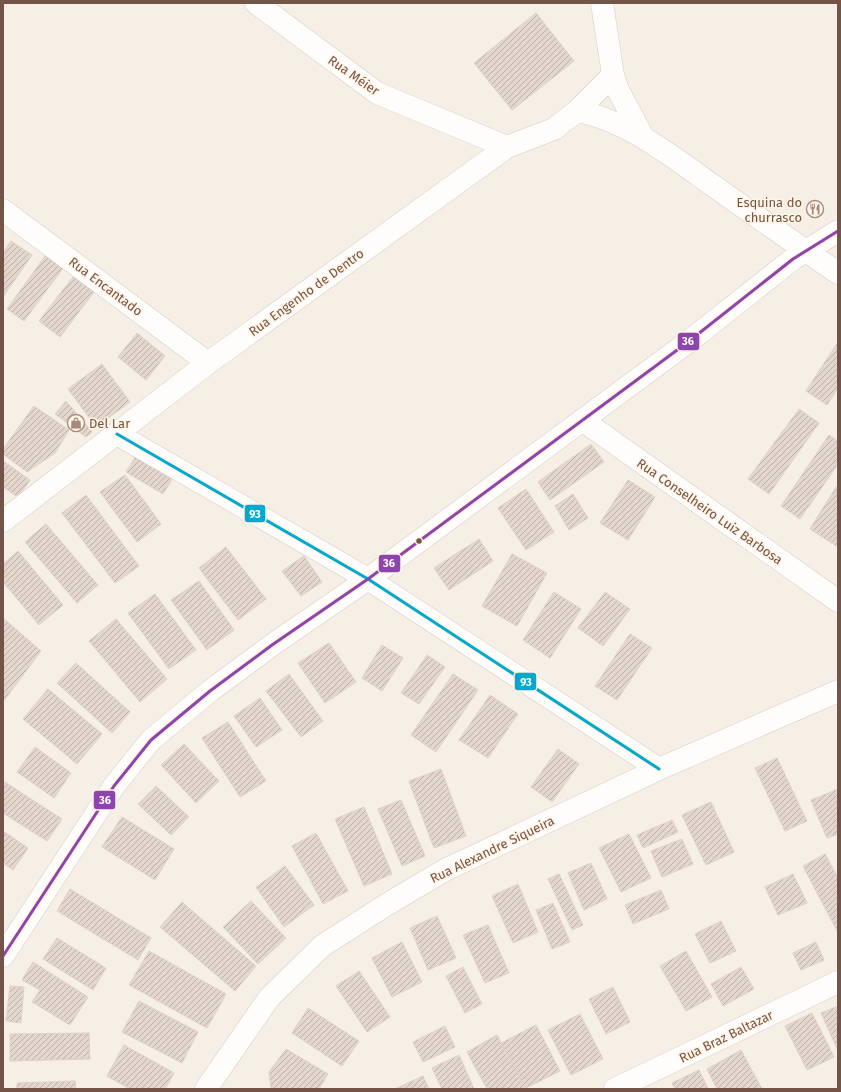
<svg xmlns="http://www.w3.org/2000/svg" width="841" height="1092" viewBox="0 0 841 1092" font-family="'Fira Sans',sans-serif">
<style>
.building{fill:url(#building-hatch);stroke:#dfd1c8}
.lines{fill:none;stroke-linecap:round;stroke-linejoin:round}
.minor-casing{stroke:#d7ccc4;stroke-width:23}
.minor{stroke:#fefdfb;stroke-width:22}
.bus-1-casing{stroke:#fff4e6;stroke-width:6}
.bus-2-casing{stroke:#fff4e6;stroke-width:6}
.bus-1{stroke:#00a9ce;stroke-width:3}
.bus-2{stroke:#8e44ad;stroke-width:3}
.bus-dot{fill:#745446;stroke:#fff4e6;stroke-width:1.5}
.labels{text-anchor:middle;stroke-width:3;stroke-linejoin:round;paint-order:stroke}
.street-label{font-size:13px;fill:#745446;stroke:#fff4e6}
.poi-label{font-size:13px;fill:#745446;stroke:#fff4e6;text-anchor:end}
.line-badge{stroke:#fff4e6;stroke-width:1.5}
.badge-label{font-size:11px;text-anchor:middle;font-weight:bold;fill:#fff}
</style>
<defs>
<pattern id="building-hatch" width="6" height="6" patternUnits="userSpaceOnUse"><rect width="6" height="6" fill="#e3d6cd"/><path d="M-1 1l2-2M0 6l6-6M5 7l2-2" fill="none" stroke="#bdb0a8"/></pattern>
</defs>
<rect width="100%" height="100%" fill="#f6efe6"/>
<path class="building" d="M536,13l38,48 -62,49 -38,-47z
M11,241l21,14 -29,42v-44z
M48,252l18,12 -42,57 -17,-12z
M79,269l21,15 -40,53 -21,-16z
M137,333l28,23 -19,24 -28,-23z
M838,342v46l-11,17 -21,-14z
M102,364l28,38 -34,25 -28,-38z
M66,401l26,31 -6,5 -31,-23z
M34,406l35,24 -14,23 -28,19 -24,-18v-5z
M799,409l20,14 -50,71 -21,-15z
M829,435l9,6v23l-38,55 -19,-13z
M591,444l13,18 -54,38 -12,-18z
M136,456l37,22 -10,16 -37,-22z
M3,461l27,19 -12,17 -15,-10z
M125,475l36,49 -24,18 -37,-50z
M628,480l27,17 -27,43 -28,-17z
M836,487l2,1v59l-28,-18z
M526,489l28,43 -28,18 -28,-42z
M573,494l15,24 -19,12 -14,-24z
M86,495l53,71 -24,17 -53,-70z
M46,524l52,61 -21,18 -52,-61z
M479,539l14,22 -44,29 -15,-22z
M226,547l40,52 -28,21 -39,-52z
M18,551l45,54 -24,20 -36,-43v-18z
M512,554l35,19 -30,53 -35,-20z
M304,556l18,26 -21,14 -19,-25z
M199,581l35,49 -27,20 -36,-50z
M554,592l27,17 -31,49 -27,-18z
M605,592l25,17 -27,37 -25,-18z
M155,594l41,56 -27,19 -41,-56z
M3,618l38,33 -38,51z
M116,619l51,60 -27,23 -51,-61z
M630,634l22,14 -35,52 -22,-14z
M329,643l27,39 -31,21 -27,-40z
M382,645l21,13 -21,33 -20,-13z
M427,655l18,12 -26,37 -18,-11z
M76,663l54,49 -18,21 -55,-50z
M289,674l34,47 -22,16 -35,-46z
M453,674l25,16 -42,62 -25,-17z
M48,689l54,45 -25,30 -54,-45z
M490,695l28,19 -30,44 -29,-18z
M260,698l22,32 -26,17 -22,-31z
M228,722l38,59 -26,16 -38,-59z
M184,744l35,37 -23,22 -35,-38z
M35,747l36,26 -17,25 -37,-26z
M558,749l21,15 -27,38 -21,-15z
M777,758l30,63 -22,10 -30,-63z
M441,769l25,67 -32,12 -25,-67z
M3,781l59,38 -15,22 -44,-28z
M156,786l33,31 -18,18 -33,-31z
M838,789v45l-11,4 -16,-38z
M401,800l24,56 -23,10 -24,-57z
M711,802l23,50 -28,13 -24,-50z
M364,807l28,67 -28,12 -29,-67z
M122,817l52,32 -19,31 -53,-33z
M672,820l6,12 -35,16 -6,-13z
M3,831l25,17 -15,22 -10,-7z
M316,833l32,58 -25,13 -31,-58z
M629,834l22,44 -30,14 -22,-44z
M682,839l11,25 -31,13 -11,-26z
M825,854l13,24v55l-35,-67z
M591,863l16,36 -23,11 -16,-37z
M285,866l29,39 -30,22 -28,-40z
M559,874l24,51 -11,5 -24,-51z
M793,874l14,29 -29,12 -13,-28z
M518,884l20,48 -25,11 -21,-47z
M70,889l81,49 -13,22 -81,-49z
M661,890l8,19 -36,15 -8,-19z
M251,901l35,37 -28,26 -35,-37z
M182,902l74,64 -21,25 -75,-64z
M553,903l17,39 -18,7 -16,-39z
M437,916l19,42 -28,12 -18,-42z
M721,921l15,30 -26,12 -15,-29z
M488,925l21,48 -24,10 -22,-48z
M57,938l49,30 -13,22 -50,-31z
M402,942l20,40 -30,15 -20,-39z
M816,942l8,18 -23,10 -8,-17z
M149,951l77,43 -19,34 -78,-43z
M686,951l26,46 -26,14 -26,-45z
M33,962l55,35 -18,28 -38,-23 8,-12 -18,-10z
M463,967l19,37 -17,9 -19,-37z
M741,967l13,22 -31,17 -12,-22z
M359,971l31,46 -23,15 -31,-46z
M10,986l14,1 -3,36 -15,-2z
M613,987l17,35 -24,12 -17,-35z
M139,1001l59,31 -16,31 -60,-31z
M838,1006v45l-17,-38z
M308,1008l51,33 -17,25 -50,-33z
M812,1013l22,44 -27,13 -22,-44z
M580,1014l23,45 -32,16 -23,-45z
M536,1025l24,46 -34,17 -25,-45z
M445,1026l10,21 -32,15 -10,-20z
M89,1033l1,26 -80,2v-27z
M497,1035l29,54h-39l-20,-37z
M124,1045l50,28 -9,16h-35l-23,-13z
M286,1049l42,25 -9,15h-48l-2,-17z
M741,1050l21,39h-45l-10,-20z
M459,1055l15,34h-32l-10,-21z
M699,1070l9,19h-33l-3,-6z
M423,1076l6,13 -32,-1z
M75,1081l1,8h-59v-6z"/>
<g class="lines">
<g class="minor-casing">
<path id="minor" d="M256,3l121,90 130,54
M602,3l11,72 5,15 25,47
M577,111c50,9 97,47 138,76 41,29 82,58 123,86
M3,210l205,153
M582,420l256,181
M117,434l251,145 291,190
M3,521l205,-158 299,-216 47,-18 23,-18 36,-36
M3,956l111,-170 37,-46 59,-49 62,-46 96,-66 320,-237 105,-83 45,-28
M206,1089l63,-91 53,-52 64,-41 59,-35 214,-101 179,-78
M615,1089l223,-107"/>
</g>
<use href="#minor" class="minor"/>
<g class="bus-1-casing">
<path id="bus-1" d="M117,434l251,145 291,190"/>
</g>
<g class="bus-2-casing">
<path id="bus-2" d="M3,956l111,-170 37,-46 59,-49 62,-46 96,-66 320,-237 105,-83 45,-28"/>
</g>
<use href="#bus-1" class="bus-1"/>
<use href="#bus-2" class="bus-2"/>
</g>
<defs>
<g id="restaurant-ring" transform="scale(0.9)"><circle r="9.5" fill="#fff4e6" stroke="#a28a7e" stroke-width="1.5"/><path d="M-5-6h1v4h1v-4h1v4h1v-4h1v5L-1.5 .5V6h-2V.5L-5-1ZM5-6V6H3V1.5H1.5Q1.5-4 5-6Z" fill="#a28a7e"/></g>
<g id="shop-ring" transform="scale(0.9)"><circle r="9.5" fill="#fff4e6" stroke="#a28a7e" stroke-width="1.5"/><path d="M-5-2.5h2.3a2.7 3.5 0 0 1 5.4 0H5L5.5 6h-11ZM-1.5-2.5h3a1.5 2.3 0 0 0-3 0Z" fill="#a28a7e"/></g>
</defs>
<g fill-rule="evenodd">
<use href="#restaurant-ring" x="815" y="209"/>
<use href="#shop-ring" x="76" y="423"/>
</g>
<circle class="bus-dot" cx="419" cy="541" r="3.5"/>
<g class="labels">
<g class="street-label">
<text transform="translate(354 75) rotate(35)" y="5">Rua Méier</text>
<text transform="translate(106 286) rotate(37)" y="5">Rua Encantado</text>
<text transform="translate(306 292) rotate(-36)" y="5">Rua Engenho de Dentro</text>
<text transform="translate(710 511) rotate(35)" y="5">Rua Conselheiro Luiz Barbosa</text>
<text transform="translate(492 849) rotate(-26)" y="5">Rua Alexandre Siqueira</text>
<text transform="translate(726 1036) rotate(-26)" y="5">Rua Braz Baltazar</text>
</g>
<g class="poi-label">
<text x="802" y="207">Esquina do<tspan x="802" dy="15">churrasco</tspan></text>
<text x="89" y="428" text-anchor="start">Del Lar</text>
</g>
</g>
<g class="line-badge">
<rect x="677" y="332" width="23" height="19" rx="4" fill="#8e44ad"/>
<rect x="244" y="504" width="22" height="19" rx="4" fill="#00a9ce"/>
<rect x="378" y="554" width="23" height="19" rx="4" fill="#8e44ad"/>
<rect x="514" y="672" width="23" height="19" rx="4" fill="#00a9ce"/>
<rect x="93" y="790" width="23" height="20" rx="4" fill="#8e44ad"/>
</g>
<g class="badge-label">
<text x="688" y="345">36</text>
<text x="255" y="518">93</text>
<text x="389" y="567">36</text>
<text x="526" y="686">93</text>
<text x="105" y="804">36</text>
</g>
<rect width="841" height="1092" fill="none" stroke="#745446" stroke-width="8"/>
</svg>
